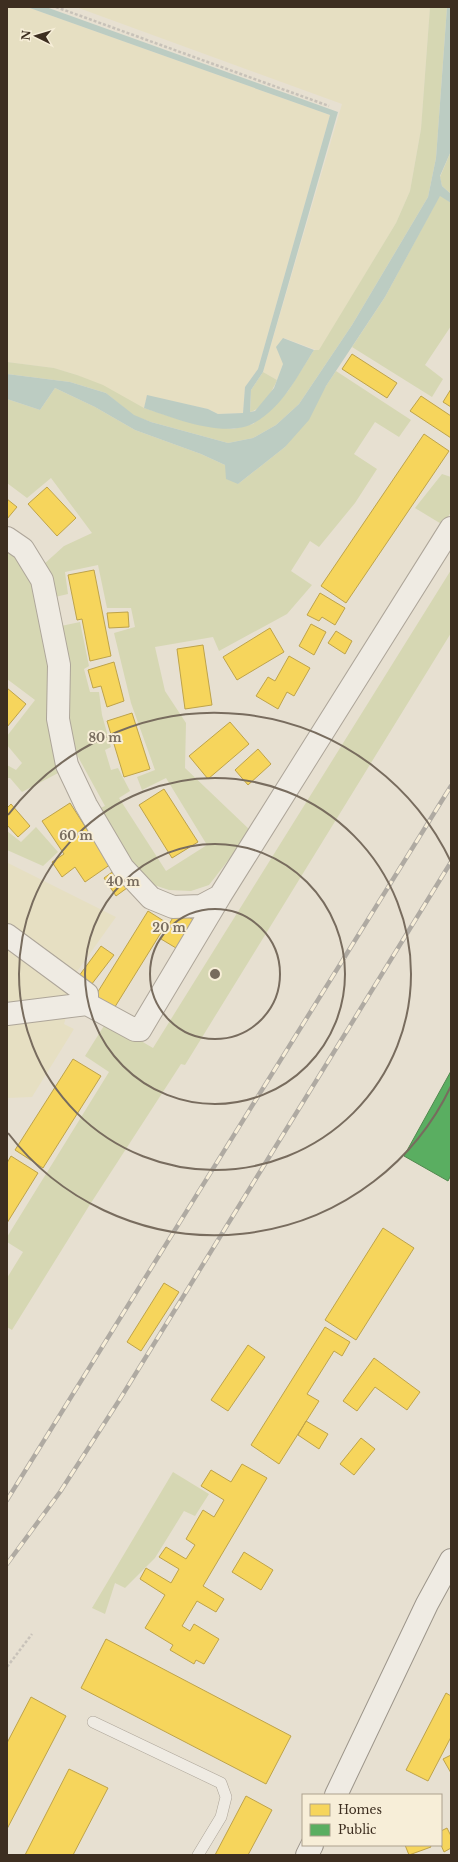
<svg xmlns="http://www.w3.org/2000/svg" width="458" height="1862" viewBox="0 0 458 1862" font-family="'Libre Baskerville',serif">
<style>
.farmland{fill:#e6dfc2}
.green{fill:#d6d7b3}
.water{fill:#bcccc2}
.homes{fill:#f6d55c;stroke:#bea34a}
.public{fill:#5aae61;stroke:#51884e}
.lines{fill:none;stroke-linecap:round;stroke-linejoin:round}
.lane-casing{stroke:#ada599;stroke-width:12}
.street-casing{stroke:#ada599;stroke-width:24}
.secondary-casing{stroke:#9c958a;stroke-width:24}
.path{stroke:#c8c2b9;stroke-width:2.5;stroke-dasharray:3 2;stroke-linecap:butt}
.lane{stroke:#efebe3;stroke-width:11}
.street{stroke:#efebe3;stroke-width:22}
.secondary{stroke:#efebe3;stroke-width:22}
.rail-casing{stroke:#afaaa2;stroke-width:4.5}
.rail{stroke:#f7eed8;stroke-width:3;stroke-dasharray:9;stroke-linecap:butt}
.ring{fill:none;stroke:#786c5e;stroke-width:2}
.centre{fill:#786c5e;stroke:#f7eed8;stroke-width:2}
.ring-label{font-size:12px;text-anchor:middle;font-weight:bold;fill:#786c5e;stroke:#f7eed8;stroke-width:4;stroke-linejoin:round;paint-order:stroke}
</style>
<rect width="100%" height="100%" fill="#e7e0d1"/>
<path class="farmland" d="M7,7h20l303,108 -72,254 -13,18 -2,26 -25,1 -10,-5 -61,-13 -3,12 -67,-33 -23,-7 -47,-6z
M76,7h354l-9,122 -11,62 -14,32 -77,128 -35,-13 -1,26 -6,16 -14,-8 79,-268z
M8,863l108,54 -43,60 -66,-48z
M7,942l73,52 -73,11z
M67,1013l-3,11 10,5 -42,68 -25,1v-77z"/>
<path class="green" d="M430,7h17l-11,151 -8,39 -76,128 -53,79 -23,21 -23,13 -25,5 -77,-21 -17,-6 -28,-23 -36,-11 -63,-8v-12l47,6 23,7 26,10 41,23 40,13 49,8 20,-5 35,-33 26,-41h5l77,-127 14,-32 11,-62z
M451,151v43l-9,-8 -2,-9z
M440,195l11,8v123l-26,39 18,14 -11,18 -80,-50 33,-50z
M336,371l75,49 -12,17 -24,-15 -21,32 23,15 -22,34 -36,44 -9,-6 -19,30 21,14 -25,29 -68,37 -6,-14 -58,10 10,44 21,32 -1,45 66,63 -42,54 -18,6 -22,-1 -21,-7 -19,-21 -31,-53 7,-3 -28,-51 -11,-39 -5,-90 19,-4 9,44 -5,3 6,23h9l3,23 9,32 -6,3 6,20 7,-2 12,23 -11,7 47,73 41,-26 -41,-67 -24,12 -5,-13 18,-7 -24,-67 -17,-70 21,-6 -4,-19h-24l-9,-43 -33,7 3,22 -13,3 -12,-32 21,-19 28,-13 -41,-55 -24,20 -20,-15v-84l33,11 15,-22 40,19 40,23 66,24 24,11 13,19 47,-37z
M263,372l14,8c-4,10 -15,30 -27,32l1,-22z
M442,474l9,3v35l-8,13 -28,-17z
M7,549l21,18 22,93 12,111 -40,21 -12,-14h-3v-13l9,5 6,-7 -15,-18v-9l28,-36 -28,-21z
M451,570v63l-266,432 -4,-1 -92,142 -77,124 -5,-3v-49l16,-26 -16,-10v-5l102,-165 -24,-16 22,-35 46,27z
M36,827l22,25 -15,14 -36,-16v-19l14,11z
M173,1472l36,22 -14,22 -11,-5 -29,47 -30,30 -10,-5 -10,31 -13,-6z"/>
<path class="water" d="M27,7h19l292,105 -75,260 -12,18 -1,22 5,-1 19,-23 9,-24 -7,-17 7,-9 31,12c-16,25 -32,58 -60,73 -29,16 -81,-5 -110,-15l3,-13 61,14 10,5 25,-1 2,-26 13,-18 72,-254z
M447,7h4v144l-11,25 2,10 9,8v9l-11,-7 -55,101 -59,89 -17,34 -24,27 -47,37 -12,-5 -1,-14 -24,-11 -66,-24 -40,-23 -40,-19 -15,22 -33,-11v-25l63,8 36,11 28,22 17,7 77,21 25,-5 23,-13 23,-21 53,-79 76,-128 8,-39z"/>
<path class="homes" d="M352,354l45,29 -10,15 -45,-29z
M451,389v18l-8,-5z
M421,396l30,20v22l-41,-27z
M424,434l25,17 -103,152 -25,-17z
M47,487l29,31 -19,18 -29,-32z
M7,499l10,8 -10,12z
M94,570l17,86 -21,5 -8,-42 -5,1 -9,-45z
M320,593l25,15 -10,17 -13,-8 -3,4 -12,-6z
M128,612l1,15 -20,1 -2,-15z
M311,624l15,8 -12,23 -15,-9z
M270,628l14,24 -47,28 -14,-23z
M336,631l16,10 -7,13 -17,-11z
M203,645l9,60 -27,4 -8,-60z
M289,656l21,12 -16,28 -7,-4 -9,17 -22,-13 12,-19 7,4z
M114,662l10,39 -17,6 -6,-21 -8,2 -5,-18z
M7,688l19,16 -19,23z
M132,713l18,56 -26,8 -17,-56z
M230,722l19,22 -41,35 -19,-23z
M258,749l13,15 -23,21 -13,-15z
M164,789l34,53 -26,16 -33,-53z
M70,803l25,39 19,20 -29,20 -10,-15 -13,10 -10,-15 12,-8 -22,-33z
M11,804l19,22 -12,11 -11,-12v-17z
M115,870l12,18 -11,8 -12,-18z
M177,910l20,12 -16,29 -20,-12z
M148,911l19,12 -54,87 -19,-12z
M101,946l13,9 -26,34 -12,-9z
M73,1059l28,17 -58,92 -28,-18z
M11,1156l27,17 -31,50v-60z
M383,1228l31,20 -58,92 -31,-20z
M164,1283l15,9 -38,59 -14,-9z
M325,1327l25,15 -8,14 -8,-5 -27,43 12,7 -40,63 -28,-19z
M248,1345l17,12 -37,54 -17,-11z
M374,1358l46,34 -13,18 -32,-23 -18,24 -14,-10z
M306,1421l22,13 -9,15 -21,-14z
M361,1438l14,11 -21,26 -14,-11z
M242,1464l25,14 -64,108 21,13 -8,13 -19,-11 -15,25 8,5 4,-7 25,15 -15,25 -8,-4 -2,4 -24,-14 3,-5 -28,-17 20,-33 -25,-16 6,-11 25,15 8,-14 -20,-12 7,-10 20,12 9,-14 -9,-6 17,-29 11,7 10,-17 -23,-14 10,-16 20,12z
M244,1552l29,18 -12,20 -29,-18z
M106,1639l185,97 -25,48 -185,-96z
M446,1693l5,3v41l-23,44 -22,-11z
M31,1697l35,19 -59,113v-86z
M451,1755v18l-8,-14z
M69,1769l39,19 -35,67h-48z
M246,1796l26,14 -24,45h-33z
M447,1828l4,8v12l-7,4 -3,-7v-14z
M405,1845h25l1,2 -22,8z"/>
<path class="public" d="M451,1071v104l-3,6 -44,-25z"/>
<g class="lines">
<g class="lane-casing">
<path id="lane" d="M93,1722l128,61 5,14 -5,20 -23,38"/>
</g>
<g class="street-casing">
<path id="street" d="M7,538l16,11 19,31 17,85 -1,54 9,46 19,40 37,63 28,30 22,9 28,-1 19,-10 231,-368
M7,935l80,59v10
M7,1014l80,-10 48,26h5l80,-134"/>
</g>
<g class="secondary-casing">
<path id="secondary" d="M336,1795l91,-191 24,-44
M307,1855l5,-10"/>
</g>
<path class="path" d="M56,7l273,99
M7,1667l25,-33"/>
<use href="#lane" class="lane"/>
<use href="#street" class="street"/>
<use href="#secondary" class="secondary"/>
<g class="rail-casing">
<path id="rail" d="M7,1500l444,-714
M7,1564l53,-72 60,-93 331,-537"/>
</g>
<use href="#rail" class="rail"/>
</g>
<g class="ring">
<circle cx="215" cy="974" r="65"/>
<circle cx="215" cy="974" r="130"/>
<circle cx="215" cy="974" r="196"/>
<path d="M451 1086A261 261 0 0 1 8 1133M8 815A261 261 0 0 1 451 862"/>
</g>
<circle cx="215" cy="974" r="6" class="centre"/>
<g class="ring-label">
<text x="105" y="742">80 m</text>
<text x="76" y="840">60 m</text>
<text x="123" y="886">40 m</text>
<text x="169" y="932">20 m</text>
</g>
<rect width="458" height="1862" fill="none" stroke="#3d2e20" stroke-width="16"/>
<rect x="302" y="1794" width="140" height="52" fill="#f7eed8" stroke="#ada18e"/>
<rect x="310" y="1804" width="20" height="12" fill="#f6d55c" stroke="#ada18e"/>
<text x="338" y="1814" font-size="12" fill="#3d2e20">Homes</text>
<rect x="310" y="1824" width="20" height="12" fill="#5aae61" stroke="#ada18e"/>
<text x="338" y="1834" font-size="12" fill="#3d2e20">Public</text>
<g transform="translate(36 36) rotate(275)" stroke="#f7eed8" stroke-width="3" paint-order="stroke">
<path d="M0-3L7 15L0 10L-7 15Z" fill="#3d2e20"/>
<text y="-6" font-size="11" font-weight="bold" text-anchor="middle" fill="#3d2e20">N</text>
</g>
</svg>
